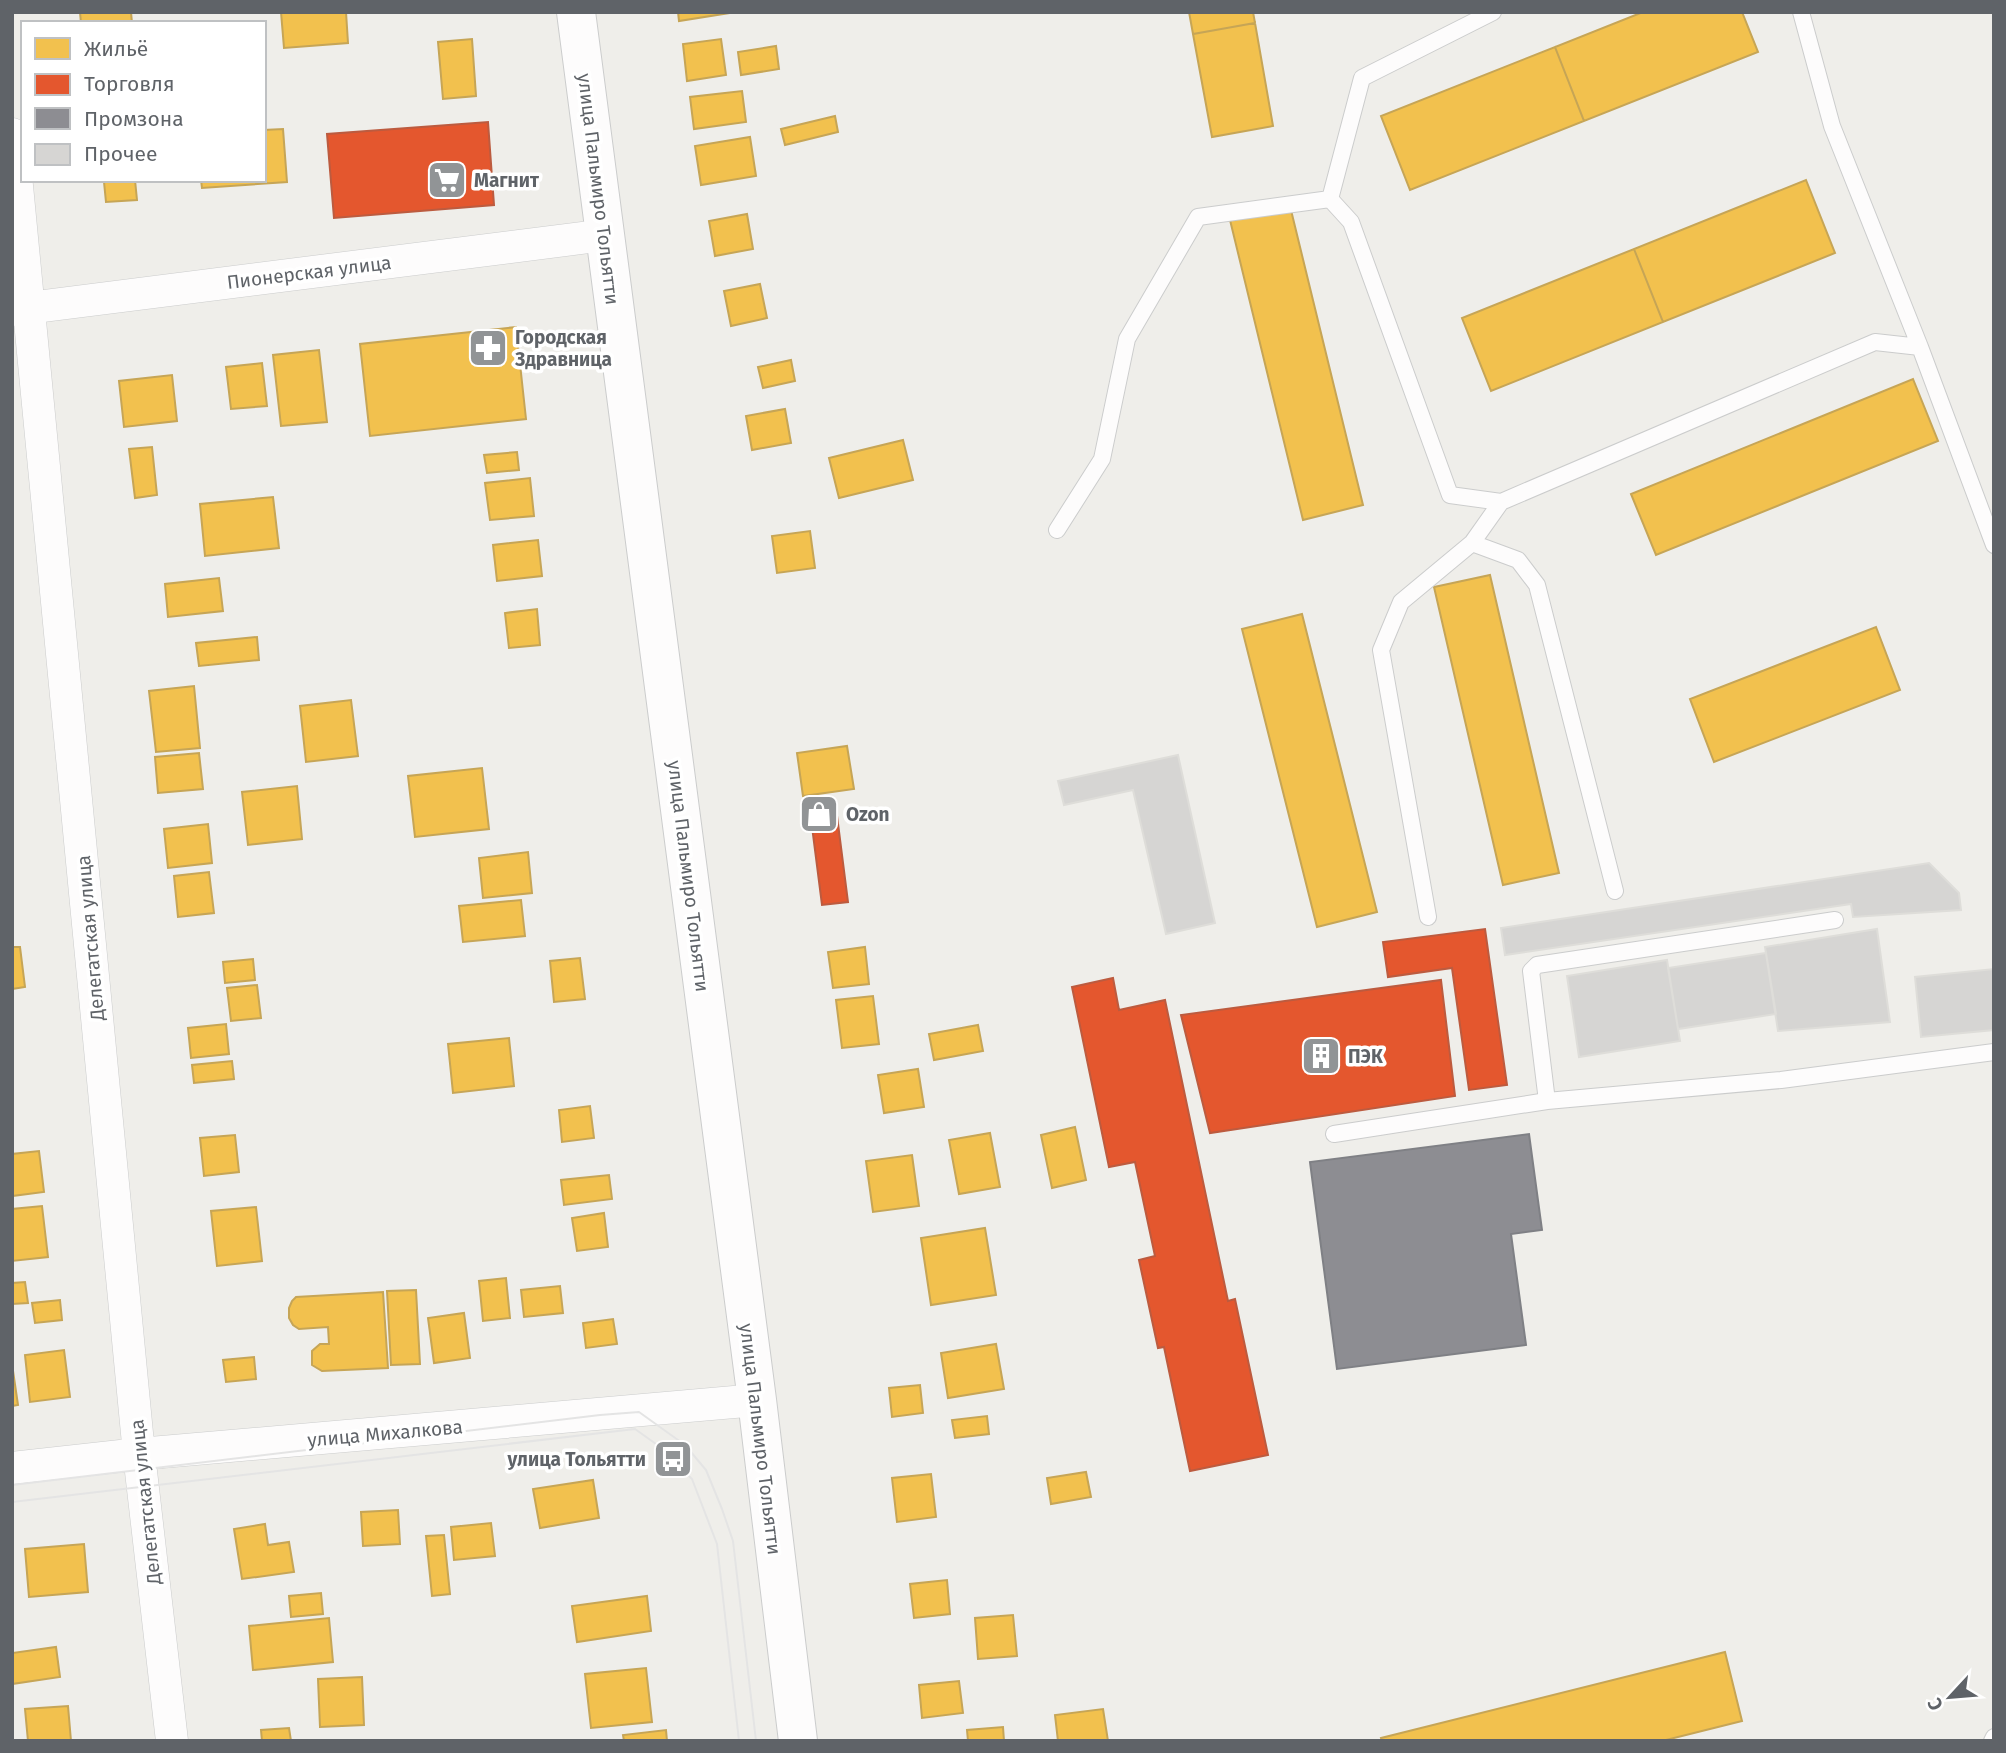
<svg xmlns="http://www.w3.org/2000/svg" width="2006" height="1753" viewBox="0 0 2006 1753" font-family="'Fira Sans',sans-serif">
<style>
.homes{fill:#f2c14e;stroke:#c6a556;stroke-width:2}
.shops{fill:#e4572e;stroke:#bc5b3f;stroke-width:2}
.industry{fill:#8d8d92;stroke:#7f8085;stroke-width:2}
.building{fill:#d6d5d3;stroke:#deddd9;stroke-width:2}
.lines{fill:none;stroke-linecap:round;stroke-linejoin:round}
.service-casing{stroke:#cbcccc;stroke-width:18}
.minor-casing{stroke:#cbcccc;stroke-width:33}
.tertiary-casing{stroke:#cbcccc;stroke-width:40}
.service{stroke:#fdfcfc;stroke-width:16}
.minor{stroke:#fdfcfc;stroke-width:32}
.tertiary{stroke:#fdfcfc;stroke-width:38}
.tram{stroke:#e4e4e4;stroke-width:2}
.labels{text-anchor:middle;stroke-width:7;stroke-linejoin:round;paint-order:stroke}
.poi-label{font-size:19px;font-weight:bold;fill:#5f6368;stroke:#fff;text-anchor:start}
.street-label{font-size:19px;fill:#5f6368;stroke:#fff}
</style>
<rect width="100%" height="100%" fill="#efeeea"/>
<path class="homes" d="M80,12h51l1,11h-51z
M281,12h65l2,31 -64,5z
M678,12h58l-57,9z
M1189,12h64l2,11 -62,11z
M1643,12h99l16,40 -174,69 -29,-74z
M1255,23l18,103 -61,11 -19,-103z
M472,39l4,57 -33,3 -5,-57z
M721,39l5,36 -39,6 -4,-37z
M776,46l3,23 -38,6 -3,-23z
M1555,47l29,74 -174,69 -29,-74z
M742,91l4,31 -52,7 -4,-32z
M835,116l3,16 -53,13 -4,-16z
M283,129l4,53 -85,6 -1,-8h63v-50z
M750,137l6,39 -55,9 -6,-39z
M135,180l2,20 -31,2 -2,-20z
M1806,180l29,73 -172,69 -29,-73z
M1290,206l73,299 -60,15 -73,-300z
M747,214l6,35 -38,7 -6,-35z
M1634,249l29,73 -172,69 -29,-73z
M760,284l7,34 -36,8 -7,-35z
M516,327l10,92 -156,17 -10,-92z
M319,350l8,72 -46,4 -8,-71z
M791,360l4,21 -32,7 -5,-21z
M262,363l5,43 -36,3 -5,-42z
M172,375l5,46 -53,6 -5,-46z
M1913,379l25,62 -282,114 -25,-61z
M785,409l6,34 -39,7 -6,-34z
M903,440l10,40 -74,18 -10,-40z
M152,447l5,48 -22,3 -6,-49z
M517,452l2,18 -32,3 -3,-18z
M530,478l4,38 -44,4 -5,-37z
M273,497l6,51 -74,8 -5,-52z
M810,531l5,37 -38,5 -5,-37z
M538,540l4,36 -45,5 -4,-36z
M1490,575l69,298 -56,12 -69,-298z
M219,578l4,33 -55,6 -3,-33z
M537,609l3,36 -31,3 -4,-35z
M1302,614l75,298 -60,15 -75,-298z
M1876,627l24,63 -186,72 -24,-63z
M257,637l2,23 -60,6 -3,-23z
M194,686l6,62 -44,4 -7,-61z
M351,700l7,56 -52,6 -6,-56z
M847,746l7,43 -51,7 -6,-43z
M199,753l4,36 -45,4 -3,-36z
M482,768l7,61 -74,8 -7,-61z
M297,786l5,53 -54,6 -6,-53z
M208,824l4,39 -44,5 -4,-39z
M528,852l4,41 -49,5 -4,-40z
M209,872l5,41 -36,4 -4,-41z
M521,900l4,36 -62,6 -4,-36z
M12,947h8l5,40 -13,2z
M865,947l4,37 -36,4 -5,-36z
M580,958l5,41 -31,3 -4,-41z
M253,959l2,21 -30,3 -2,-21z
M257,985l4,33 -30,3 -4,-33z
M873,996l6,48 -37,4 -6,-48z
M226,1024l3,30 -38,4 -3,-30z
M978,1025l5,26 -49,9 -5,-26z
M509,1038l5,48 -61,7 -5,-49z
M232,1061l2,18 -40,4 -2,-18z
M918,1069l6,38 -40,6 -6,-38z
M590,1106l4,32 -32,4 -3,-32z
M1075,1127l11,53 -34,8 -11,-53z
M990,1133l10,54 -41,7 -10,-54z
M235,1135l4,37 -35,4 -4,-38z
M39,1151l5,41 -32,4v-42z
M912,1155l7,51 -46,6 -7,-51z
M609,1175l3,24 -48,6 -3,-25z
M42,1206l6,51 -36,4v-52z
M256,1207l6,54 -45,5 -6,-55z
M604,1213l4,34 -31,4 -5,-33z
M985,1228l11,67 -65,10 -10,-67z
M506,1278l4,40 -27,3 -4,-40z
M25,1282l3,21 -16,1v-21z
M560,1286l3,27 -39,4 -3,-27z
M416,1290l4,74 -29,1 -4,-74z
M383,1292l5,76 -66,3 -10,-6v-14l8,-7h9l-1,-17 -29,2 -6,-4 -4,-7v-10l3,-7 4,-4z
M60,1300l2,20 -27,3 -3,-20z
M464,1313l6,45 -36,5 -6,-45z
M613,1319l4,25 -31,4 -3,-25z
M996,1344l8,45 -56,9 -7,-45z
M64,1350l6,47 -40,5 -5,-47z
M254,1357l2,22 -30,3 -3,-22z
M12,1364l6,41 -6,1z
M920,1385l3,28 -31,4 -3,-29z
M987,1416l2,18 -34,4 -3,-18z
M1086,1472l5,25 -40,7 -4,-26z
M931,1474l5,43 -39,5 -5,-44z
M593,1480l6,38 -59,10 -7,-39z
M398,1510l2,34 -37,2 -2,-34z
M491,1523l4,33 -41,4 -3,-33z
M265,1524l3,21 21,-3 5,30 -52,7 -8,-50z
M444,1535l6,59 -18,2 -6,-60z
M84,1544l4,48 -59,5 -4,-48z
M947,1580l3,34 -36,4 -4,-34z
M321,1593l2,21 -32,3 -2,-21z
M647,1596l4,35 -74,11 -5,-36z
M1013,1615l4,41 -39,3 -3,-41z
M329,1618l4,44 -80,8 -4,-44z
M56,1647l4,30 -48,7v-31z
M1725,1652l17,69 -80,20h-280l-1,-3z
M646,1668l6,54 -61,6 -6,-54z
M362,1677l2,48 -44,2 -2,-48z
M959,1681l4,32 -41,5 -3,-33z
M68,1706l3,35h-43l-3,-32z
M1103,1709l5,32h-50l-3,-26z
M1003,1727l1,14h-36l-1,-11z
M289,1728l2,13h-29l-1,-11z
M666,1730l1,11h-43l-1,-6z"/>
<path class="shops" d="M488,122l6,83 -160,13 -7,-84z
M835,800l13,102 -26,3 -13,-102z
M1485,929l22,156 -38,5 -17,-122 -64,9 -5,-35z
M1113,978l6,32 46,-10 63,301 7,-2 33,156 -78,16 -26,-124 -6,1 -19,-88 16,-4 -20,-94 -26,5 -37,-180z
M1441,980l14,116 -245,37 -29,-118z"/>
<path class="industry" d="M1529,1134l13,96 -31,4 15,111 -189,24 -27,-207z"/>
<path class="building" d="M1178,755l37,168 -49,11 -33,-144 -69,15 -6,-24z
M1929,863l30,30 2,17 -108,7 -2,-13 -346,51 -4,-27z
M1877,929l13,93 -112,9 -13,-84z
M1766,953l10,61 -98,15 -10,-61z
M1667,960l13,81 -101,16 -12,-81z
M1994,969v61l-73,7 -6,-60z"/>
<g class="lines">
<g class="service-casing">
<path id="service" d="M1801,12l31,114 88,221
M1330,199l32,-121 131,-66
M1057,530l45,-71 25,-120 71,-122 132,-18 21,23 99,273 51,7 374,-160 45,5 74,198
M1472,543l46,17 19,25 78,306
M1428,917l-47,-267 20,-48 71,-59 29,-41
M1547,1101l-16,-130 6,-6 298,-45
M1334,1134l213,-33 234,-21 213,-28
M1992,1741l2,-4"/>
</g>
<g class="minor-casing">
<path id="minor" d="M12,134l127,1320 33,287
M12,310l593,-75
M12,1468l127,-14 618,-54"/>
</g>
<g class="tertiary-casing">
<path id="tertiary" d="M576,12l181,1388 41,341"/>
</g>
<use href="#service" class="service"/>
<use href="#minor" class="minor"/>
<use href="#tertiary" class="tertiary"/>
<path class="tram" d="M12,1485l588,-70 39,-3 46,33 21,25 16,39 11,32 23,200
M12,1502l623,-73 21,15 36,35 25,65 22,197"/>
</g>
<defs>
<g id="supermarket-square" transform="scale(2.0125)"><rect x="-9" y="-9" width="18" height="18" rx="4" fill="#919496" stroke="#fff"/><path d="M-6-5.5h2.5l.6 2H6L4.5 2H-2.5L-4.4-4H-6ZM-1.5 3.2a1.3 1.3 0 1 0 .1 0ZM3 3.2a1.3 1.3 0 1 0 .1 0Z" fill="#fff"/></g>
<g id="pharmacy-square" transform="scale(2.0125)"><rect x="-9" y="-9" width="18" height="18" rx="4" fill="#919496" stroke="#fff"/><path d="M-2-6h4v4h4v4h-4v4h-4v-4h-4v-4h4Z" fill="#fff"/></g>
<g id="shop-square" transform="scale(2.0125)"><rect x="-9" y="-9" width="18" height="18" rx="4" fill="#919496" stroke="#fff"/><path d="M-5-2.5h2.3a2.7 3.5 0 0 1 5.4 0H5L5.5 6h-11ZM-1.5-2.5h3a1.5 2.3 0 0 0-3 0Z" fill="#fff"/></g>
<g id="building-square" transform="scale(2.0125)"><rect x="-9" y="-9" width="18" height="18" rx="4" fill="#919496" stroke="#fff"/><path d="M-4-6H4V6H1V3H-1V6H-4ZM-2.5-4.3h1.7v1.8h-1.7ZM.8-4.3h1.7v1.8H.8ZM-2.5-1h1.7V.8h-1.7ZM.8-1h1.7V.8H.8Z" fill="#fff"/></g>
<g id="bus-square" transform="scale(2.0125)"><rect x="-9" y="-9" width="18" height="18" rx="4" fill="#919496" stroke="#fff"/><path d="M-5-6H5V4H4V6H2V4H-2V6H-4V4H-5ZM-3.5-4V0h7V-4ZM-3.5 1.2v1.5H-2V1.2ZM2 1.2v1.5H3.5V1.2Z" fill="#fff"/></g>
</defs>
<g fill-rule="evenodd">
<use href="#supermarket-square" x="447" y="180"/>
<use href="#pharmacy-square" x="488" y="348"/>
<use href="#shop-square" x="819" y="814"/>
<use href="#building-square" x="1321" y="1056"/>
<use href="#bus-square" x="673" y="1459"/>
</g>
<g class="labels">
<g class="poi-label">
<text x="474" y="187">Магнит</text>
<text x="515" y="344">Городская<tspan x="515" dy="22">Здравница</tspan></text>
<text x="846" y="821">Ozon</text>
<text x="1348" y="1063">ПЭК</text>
<text x="646" y="1466" text-anchor="end">улица Тольятти</text>
</g>
<g class="street-label">
<text transform="translate(599 189) rotate(83)" y="7">улица Пальмиро Тольятти</text>
<text transform="translate(309 272) rotate(-7)" y="7">Пионерская улица</text>
<text transform="translate(689 876) rotate(83)" y="7">улица Пальмиро Тольятти</text>
<text transform="translate(90 938) rotate(-95)" y="7">Делегатская улица</text>
<text transform="translate(385 1433) rotate(-5)" y="7">улица Михалкова</text>
<text transform="translate(761 1439) rotate(83)" y="7">улица Пальмиро Тольятти</text>
<text transform="translate(145 1502) rotate(-96)" y="7">Делегатская улица</text>
</g>
</g>
<rect width="2006" height="1753" fill="none" stroke="#5f6368" stroke-width="28"/>
<rect x="21" y="21" width="245" height="161" fill="#ffffff" stroke="#bfc1c3" stroke-width="2"/>
<rect x="35" y="38" width="35" height="21" fill="#f2c14e" stroke="#bfc1c3" stroke-width="2"/>
<text x="84" y="56" font-size="21" fill="#5f6368">Жильё</text>
<rect x="35" y="74" width="35" height="21" fill="#e4572e" stroke="#bfc1c3" stroke-width="2"/>
<text x="84" y="91" font-size="21" fill="#5f6368">Торговля</text>
<rect x="35" y="108" width="35" height="21" fill="#8d8d92" stroke="#bfc1c3" stroke-width="2"/>
<text x="84" y="126" font-size="21" fill="#5f6368">Промзона</text>
<rect x="35" y="144" width="35" height="21" fill="#d6d5d3" stroke="#bfc1c3" stroke-width="2"/>
<text x="84" y="161" font-size="21" fill="#5f6368">Прочее</text>
<g transform="translate(1950 1697) rotate(244)" stroke="#ffffff" stroke-width="5" paint-order="stroke">
<path d="M0-5L12 26L0 18L-12 26Z" fill="#5f6368"/>
<text y="-10" font-size="19" font-weight="bold" text-anchor="middle" fill="#5f6368">С</text>
</g>
</svg>
